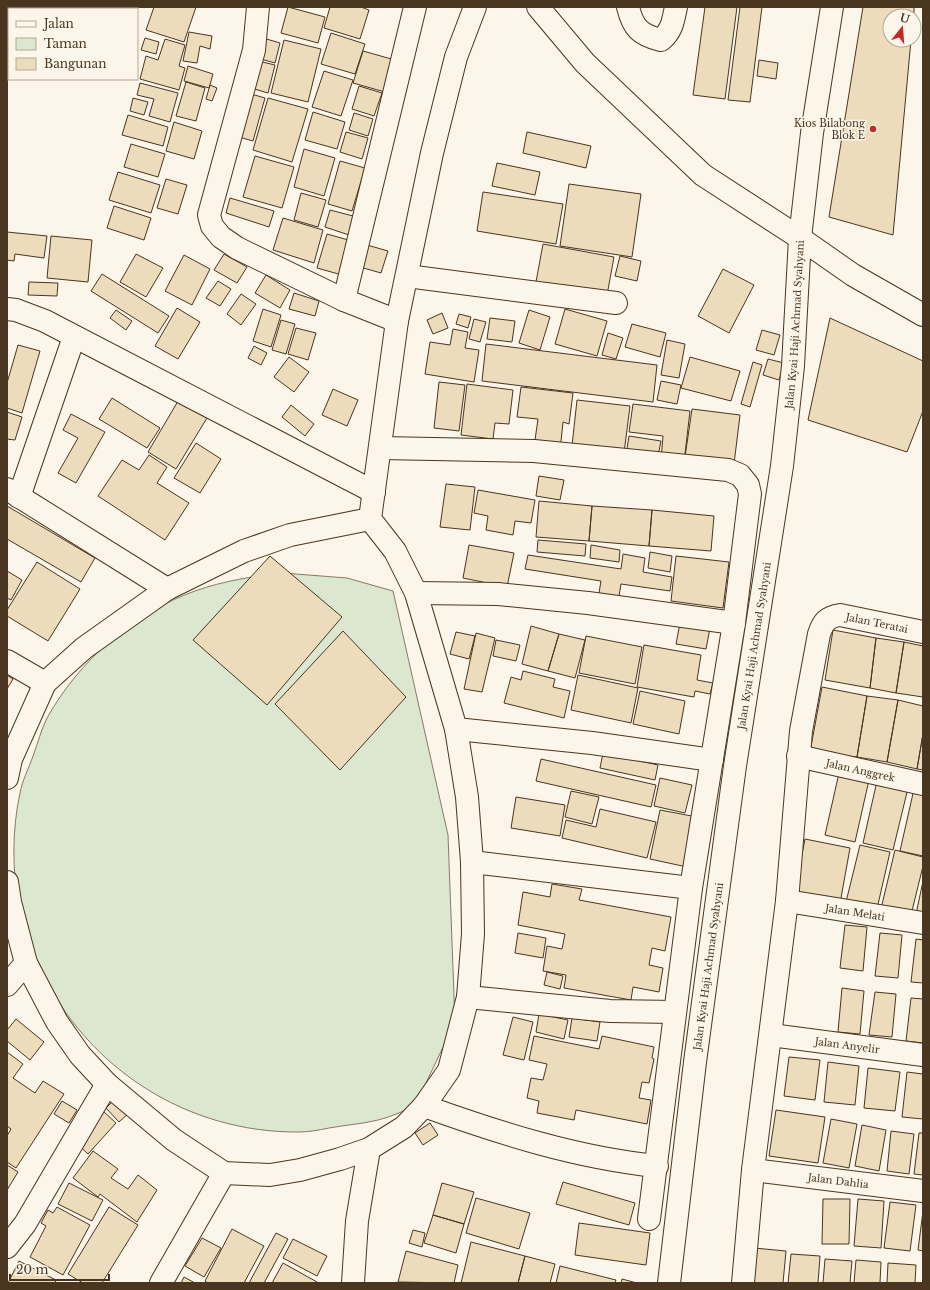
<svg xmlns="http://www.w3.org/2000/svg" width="930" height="1290" viewBox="0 0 930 1290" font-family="'Libre Baskerville',serif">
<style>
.green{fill:#dce7d0;stroke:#887966}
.building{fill:#ecdcbc;stroke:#4a3520}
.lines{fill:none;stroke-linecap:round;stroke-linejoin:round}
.street-casing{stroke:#4a3520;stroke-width:24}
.street{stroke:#fbf6e9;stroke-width:22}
.poi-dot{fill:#c62828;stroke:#fbf6e9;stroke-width:1.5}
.labels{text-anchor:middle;stroke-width:3;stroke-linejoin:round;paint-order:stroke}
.poi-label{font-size:10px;fill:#4a3520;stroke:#fbf6e9;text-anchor:end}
.street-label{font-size:10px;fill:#4a3520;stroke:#fbf6e9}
</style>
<rect width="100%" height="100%" fill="#fbf6e9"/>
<path class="green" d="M283,573l64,5 46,13 55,244 7,187 -40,84c-12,5 -24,11 -37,14 -16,4 -33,5 -49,8 -10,2 -20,4 -30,4 -111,1 -212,-63 -259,-164 -9,-19 -17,-39 -21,-61 -7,-37 -7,-77 1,-114 2,-12 9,-25 13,-37 5,-13 8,-26 14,-38 32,-57 86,-105 148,-127 28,-10 59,-15 88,-18z"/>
<path class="building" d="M154,7h42l-12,35 -38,-12z
M288,7l37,10 -7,26 -37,-10z
M330,7h31l8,3 -9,29 -36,-11z
M705,7h32l-12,92 -32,-4z
M740,7h22l-12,95 -22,-2z
M863,7h51v9h-24v24h21l-18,195 -64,-18z
M189,32l23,4 -2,13 -10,-3 -3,17 -14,-2z
M331,33l34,11 -10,30 -34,-10z
M145,38l14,4 -3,12 -15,-4z
M263,38l17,5 -5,20 -18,-5z
M165,39l20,6 -6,21 6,2 -6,22 -39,-11 6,-23 12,4z
M284,40l37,9 -13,53 -37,-9z
M363,51l32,9 -10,32 -32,-9z
M759,60l19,3 -2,16 -19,-3z
M258,61l17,4 -7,28 -17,-5z
M188,66l25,8 -4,14 -25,-7z
M324,71l29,9 -12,36 -29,-9z
M186,82l19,6 -9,33 -20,-5z
M140,83l38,10 -8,29 -21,-6 5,-17 -17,-4z
M210,85l7,3 -5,13 -6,-2z
M359,86l23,7 -8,23 -22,-7z
M251,94l14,4 -12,43 -14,-4z
M133,98l15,4 -4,13 -14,-4z
M268,98l40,11 -16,53 -39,-12z
M313,112l32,10 -8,27 -32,-9z
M354,113l19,6 -5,17 -19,-6z
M128,115l40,12 -5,19 -41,-11z
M174,122l28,9 -8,28 -28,-8z
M346,132l22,6 -6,21 -22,-7z
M527,132l64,14 -5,22 -63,-15z
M131,144l34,10 -7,23 -34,-10z
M304,149l31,9 -11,38 -30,-9z
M255,156l39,11 -12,41 -39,-11z
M340,161l25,7 -13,43 -24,-7z
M497,163l43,9 -5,23 -43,-9z
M118,172l42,13 -9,28 -42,-13z
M166,179l21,6 -9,29 -21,-6z
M569,184l72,10 -9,63 -72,-11z
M483,192l80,12 -7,40 -79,-13z
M301,193l25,7 -8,27 -24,-7z
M230,198l44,13 -5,16 -43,-14z
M114,206l37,12 -7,22 -37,-12z
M330,210l27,7 -5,19 -27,-9z
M283,218l40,12 -9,33 -41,-13z
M7,232l40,4 -3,22 -29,-4 -1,7 -7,-1z
M327,234l25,7 -10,34 -25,-7z
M51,236l41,4 -4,42 -41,-4z
M543,244l71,13 -7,38 -71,-13z
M367,245l21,6 -7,22 -21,-6z
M136,254l27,14 -17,29 -26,-15z
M224,254l23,13 -10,16 -23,-13z
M184,255l26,14 -18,36 -27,-14z
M620,256l21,5 -4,20 -22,-5z
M723,269l31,16 -25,48 -31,-17z
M102,274l67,42 -11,17 -67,-42z
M266,275l24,15 -10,18 -25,-15z
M218,281l13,8 -11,17 -14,-8z
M29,282l29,1 -1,13 -29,-1z
M294,293l25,8 -4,15 -26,-7z
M241,294l15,10 -15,21 -14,-11z
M177,308l23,14 -22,37 -23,-13z
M263,309l18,6 -10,32 -18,-6z
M565,309l42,12 -10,35 -42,-12z
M116,310l16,11 -6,9 -16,-12z
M529,310l21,7 -10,33 -21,-7z
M442,313l6,15 -15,6 -6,-14z
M459,314l12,3 -3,11 -12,-4z
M490,318l25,3 -3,21 -25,-3z
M830,318l93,43v50l-16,41 -99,-32z
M474,319l12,3 -6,20 -11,-3z
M281,320l14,4 -9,30 -14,-4z
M632,324l34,9 -6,24 -35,-10z
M296,328l20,5 -8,27 -20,-6z
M453,329l15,3 -3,16 14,2 -5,32 -49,-8 5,-32 20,3z
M762,330l18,5 -6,20 -18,-5z
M608,333l15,5 -7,21 -14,-4z
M667,340l18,4 -6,34 -18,-3z
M486,344l171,21 -4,37 -171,-21z
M18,345l22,6 -18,62 -15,-5v-25z
M254,346l13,7 -6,12 -13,-7z
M289,357l20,15 -15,20 -20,-15z
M690,357l50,14 -9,30 -50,-13z
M768,359l16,4 -5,17 -16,-5z
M753,362l9,3 -12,42 -9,-3z
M661,381l20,4 -4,19 -20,-4z
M439,382l26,3 -6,46 -25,-3z
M467,384l46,6 -4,34 -14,-1 -2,16 -32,-4z
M521,387l52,6 -4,31 -6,-2 -3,29 -26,-4 4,-28 -21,-2z
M333,389l25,11 -11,26 -25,-11z
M181,396l29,17 -34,56 -28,-17z
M112,398l48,30 -13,20 -48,-29z
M577,400l53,6 -6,47 -52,-7z
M633,404l57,7 -6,51 -23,-2 2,-24 -34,-4z
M291,405l23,19 -9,12 -23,-19z
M692,409l48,6 -6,49 -49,-7z
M7,412l15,5 -7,23 -8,-1z
M71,414l34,18 -29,51 -18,-10 20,-35 -15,-8z
M629,436l32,5 -4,20 -31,-6z
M196,443l25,16 -21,34 -26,-15z
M149,455l18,12 -10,16 32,20 -24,37 -67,-44 24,-36 17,10z
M539,476l25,4 -4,20 -24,-4z
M446,484l29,3 -5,43 -30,-3z
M478,490l57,10 -4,23 -16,-2 -2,14 -27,-5 2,-14 -14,-3z
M539,501l53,5 -3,35 -53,-4z
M7,506l88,52 -14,24 -74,-43z
M592,506l60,4 -3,36 -60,-5z
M652,510l62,6 -3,35 -62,-5z
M538,540l48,4 -1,12 -48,-4z
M469,545l45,8 -7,34 -44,-9z
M591,545l29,5 -1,12 -29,-4z
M650,552l22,4 -2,16 -22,-4z
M623,554l22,4 -2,14 29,5 -2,14 -49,-7 -3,18 -20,-3 3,-18 -76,-12 3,-14 93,14z
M270,556l72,61 -75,88 -74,-65z
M676,556l53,6 -6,46 -52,-7z
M37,562l43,27 -32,52 -41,-25v-6z
M7,571l15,9 -11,20 -4,-2z
M680,623l30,5 -4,21 -30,-5z
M531,626l28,8 -11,37 -26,-7z
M833,630l43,8 -6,50 -45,-8z
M343,631l63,66 -66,73 -65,-66z
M456,632l19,4 -6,23 -19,-5z
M476,633l19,5 -13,54 -18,-3z
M559,634l26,6 -10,38 -27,-7z
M586,636l56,11 -7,37 -56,-11z
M876,638l28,4 -8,51 -26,-5z
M496,640l24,5 -4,16 -23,-5z
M904,642l19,4v51l-27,-4z
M644,645l57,10 -4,25 16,3 -3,11 -15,-3 -1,6 -57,-10z
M523,671l32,8 -2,8 17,4 -6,27 -60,-15 7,-26 10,3z
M7,675l6,4 -6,10z
M578,675l60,13 -7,35 -60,-13z
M822,687l45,9 -10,61 -47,-5z
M640,691l45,10 -6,33 -46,-10z
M867,696l31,4 -11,62 -30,-5z
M898,700l25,6v28l-6,35 -30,-7z
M923,734v36l-6,-1z
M603,753l55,12 -3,15 -55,-12z
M541,759l115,26 -5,22 -115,-26z
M839,773l30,7 -14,62 -30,-7z
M660,778l32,7 -7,28 -31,-7z
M877,781l31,7 -15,62 -30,-7z
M914,789l9,2v65l-23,-5z
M571,791l28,6 -7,27 -27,-7z
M516,797l49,8 -5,31 -49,-8z
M600,809l56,13 -9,36 -85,-20 4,-18 30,7z
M660,810l37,7 -10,50 -37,-8z
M805,839l45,9 -11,61 -46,-9z
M860,845l30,7 -14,61 -31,-7z
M895,850l28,7v9l-13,53 -30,-6z
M923,881v40l-8,-2z
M552,884l30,5 -3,11 92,17 -6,34 -13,-3 -3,17 14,3 -4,24 -26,-5 -2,13 -67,-12 2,-13 -23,-4 4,-25 15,3 3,-15 -47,-9 5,-33 27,5z
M845,925l22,2 -4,44 -23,-3z
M518,933l28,5 -3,20 -28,-5z
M880,933l22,2 -4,43 -23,-2z
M916,939l7,1v43l-12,-1z
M547,972l16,4 -3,13 -16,-4z
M842,988l22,3 -4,43 -22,-2z
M875,992l21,2 -4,43 -23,-2z
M911,998l12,1v44l-17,-2z
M539,1014l29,6 -4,19 -28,-7z
M513,1017l20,5 -9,38 -21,-5z
M572,1018l28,4 -3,19 -28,-4z
M16,1019l28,23 -14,18 -23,-19v-11z
M534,1036l65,13 3,-13 52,11 -2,11 2,1 -5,24 -7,-1 -3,16 12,2 -4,24 -71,-14 -2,10 -37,-7 2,-12 -12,-3 4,-20 12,2 4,-16 -18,-4z
M7,1052l16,12 -10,14 22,15 8,-12 21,13 -48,74 -9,-6v-26l4,-7 -4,-3z
M789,1057l31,3 -5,40 -31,-4z
M828,1062l31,4 -4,39 -31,-3z
M868,1068l32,4 -5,39 -31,-3z
M907,1072l16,2v45l-21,-2z
M116,1098l14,14 -11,10 -13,-14z
M62,1101l15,9 -8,13 -15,-9z
M776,1110l49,7 -7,46 -49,-7z
M103,1111l13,12 -28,31 -14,-13z
M831,1119l26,5 -8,44 -26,-5z
M430,1123l8,12 -15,10 -8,-12z
M862,1125l24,5 -7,41 -24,-5z
M891,1131l23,3 -5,40 -22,-3z
M919,1133h4v42l-9,-1z
M93,1151l25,18 -7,9 17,11 10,-14 19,15 -20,32 -37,-28 -2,3 -25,-19z
M7,1165l11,7 -11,18z
M563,1182l72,21 -6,22 -73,-21z
M69,1183l34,17 -11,21 -34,-17z
M442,1183l32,9 -10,32 -31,-9z
M476,1198l54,15 -11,36 -53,-16z
M823,1199h27l-1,45h-27z
M858,1199l26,2 -3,47 -27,-2z
M890,1202l26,3 -6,46 -26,-3z
M57,1207l33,18 -27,50 -33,-18 16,-31 -5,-3 7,-13 5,3z
M109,1207l29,18 -36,58h-19l-15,-9z
M923,1211v40l-5,-1z
M433,1215l31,9 -8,29 -32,-10z
M579,1223l71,10 -4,32 -71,-10z
M232,1229l32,17 -20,37h-36l-3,-2z
M413,1230l12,3 -3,14 -13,-4z
M276,1233l12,6 -24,44h-15z
M202,1238l19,10 -17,29 -19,-11z
M293,1239l34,17 -10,20 -34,-18z
M471,1242l54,14 -7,27h-57z
M754,1248l32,3 -3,32h-32z
M406,1251l52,14 -4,18 -56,-1z
M791,1254l29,2 -2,27h-30z
M525,1256l30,8 -5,19h-32z
M825,1259l27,2 -2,22h-27z
M856,1260l25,2 -1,21h-26z
M19,1261l37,19 -1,3h-47z
M283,1263l34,19v1h-45z
M888,1263l28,2 -1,18h-28z
M560,1266l56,14 -1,3h-59z
M184,1277l11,6h-14z
M622,1279l15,4h-16z"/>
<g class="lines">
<g class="street-casing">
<g id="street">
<path d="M258,7l-4,43 -45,165 3,11 9,11 16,11 107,52 53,21"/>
<path d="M538,7l47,56 118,112 97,63 53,37 70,40"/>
<path d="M628,7c5,21 12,28 33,33 11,-9 12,-19 15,-33"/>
<path d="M407,276l209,27"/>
<path d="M344,300l71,-293"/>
<path d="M7,309l9,1 29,11 329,171"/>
<path d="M381,448l153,3 194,19 12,5 8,10 2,9 -16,129 -43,265 -42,331"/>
<path d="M7,489l160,100"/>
<path d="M19,497l55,-160"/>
<path d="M416,593l82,1 90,9 146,20"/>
<path d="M7,661l38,22"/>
<path d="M456,729l136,14 120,17"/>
<path id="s1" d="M798,756l125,28"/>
<path d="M7,778l4,-19 34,-76 39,-35 83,-59 77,-38 46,-16 80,-16"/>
<path d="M472,862l219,26"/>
<path d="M7,882l3,20 16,61 31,59 23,33 27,29 67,56 50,33 46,2 30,-5 40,-11 29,-10 35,-22 20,-21 25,-36 19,-73 5,-63 -1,-72 -5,-65 -11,-68 -40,-136 -21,-42 -25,-32 27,-198 35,-168 24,-96 19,-50"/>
<path id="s2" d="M787,901l136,22"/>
<path d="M7,985l19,-22"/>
<path d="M468,997l142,14 65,1"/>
<path id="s3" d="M771,1035l152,20"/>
<path d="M424,1106c75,27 153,52 233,60"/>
<path id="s4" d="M753,1170l170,21"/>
<path d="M7,1247l18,-23 82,-140"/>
<path d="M161,1283l63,-110"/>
<path d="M353,1283l4,-62 12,-72"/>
<path id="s5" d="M669,1283l26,-221 40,-296 47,-300 11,-100 7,-128 12,-105 20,-126"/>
<path id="s6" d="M743,1283l10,-113 34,-269 14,-170 18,-97c4,-12 8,-17 21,-19l83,17"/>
</g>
</g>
<use href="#street" class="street"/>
</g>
<circle class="poi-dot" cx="873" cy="129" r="4"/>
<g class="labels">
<g class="poi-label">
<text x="865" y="127">Kios Bilabong<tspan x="865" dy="12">Blok E</tspan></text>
</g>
<g class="street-label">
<text dy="4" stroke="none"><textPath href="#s5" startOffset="967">Jalan Kyai Haji Achmad Syahyani</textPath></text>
<text dy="4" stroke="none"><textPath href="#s6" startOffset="722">Jalan Teratai</textPath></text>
<text dy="4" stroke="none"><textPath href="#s5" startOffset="643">Jalan Kyai Haji Achmad Syahyani</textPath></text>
<text dy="4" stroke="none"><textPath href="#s1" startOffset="64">Jalan Anggrek</textPath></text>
<text dy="4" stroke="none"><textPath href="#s2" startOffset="69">Jalan Melati</textPath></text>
<text dy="4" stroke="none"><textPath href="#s5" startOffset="319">Jalan Kyai Haji Achmad Syahyani</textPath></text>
<text dy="4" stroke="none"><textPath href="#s3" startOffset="77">Jalan Anyelir</textPath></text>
<text dy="4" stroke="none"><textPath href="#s4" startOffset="86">Jalan Dahlia</textPath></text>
</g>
</g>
<rect width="930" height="1290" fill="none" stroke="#4a3520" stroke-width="16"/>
<rect x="8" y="8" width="130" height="72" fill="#fbf6e9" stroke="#b4a999"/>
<rect x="16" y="21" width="20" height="6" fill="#fbf6e9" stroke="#b4a999"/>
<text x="44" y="28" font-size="12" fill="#4a3520">Jalan</text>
<rect x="16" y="38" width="20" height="12" fill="#dce7d0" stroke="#b4a999"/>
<text x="44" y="48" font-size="12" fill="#4a3520">Taman</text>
<rect x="16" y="58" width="20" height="12" fill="#ecdcbc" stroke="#b4a999"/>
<text x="44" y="68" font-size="12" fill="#4a3520">Bangunan</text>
<g transform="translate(902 28) rotate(17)"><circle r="19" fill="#fbf6e9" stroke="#b4a999"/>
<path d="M0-3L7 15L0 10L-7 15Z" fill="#c62828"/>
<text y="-6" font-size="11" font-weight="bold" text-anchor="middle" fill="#4a3520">U</text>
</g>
<path d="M10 1274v6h99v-6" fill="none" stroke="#4a3520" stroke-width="2"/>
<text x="16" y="1274" font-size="12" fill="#4a3520" stroke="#fbf6e9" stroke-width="3" paint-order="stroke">20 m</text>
</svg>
